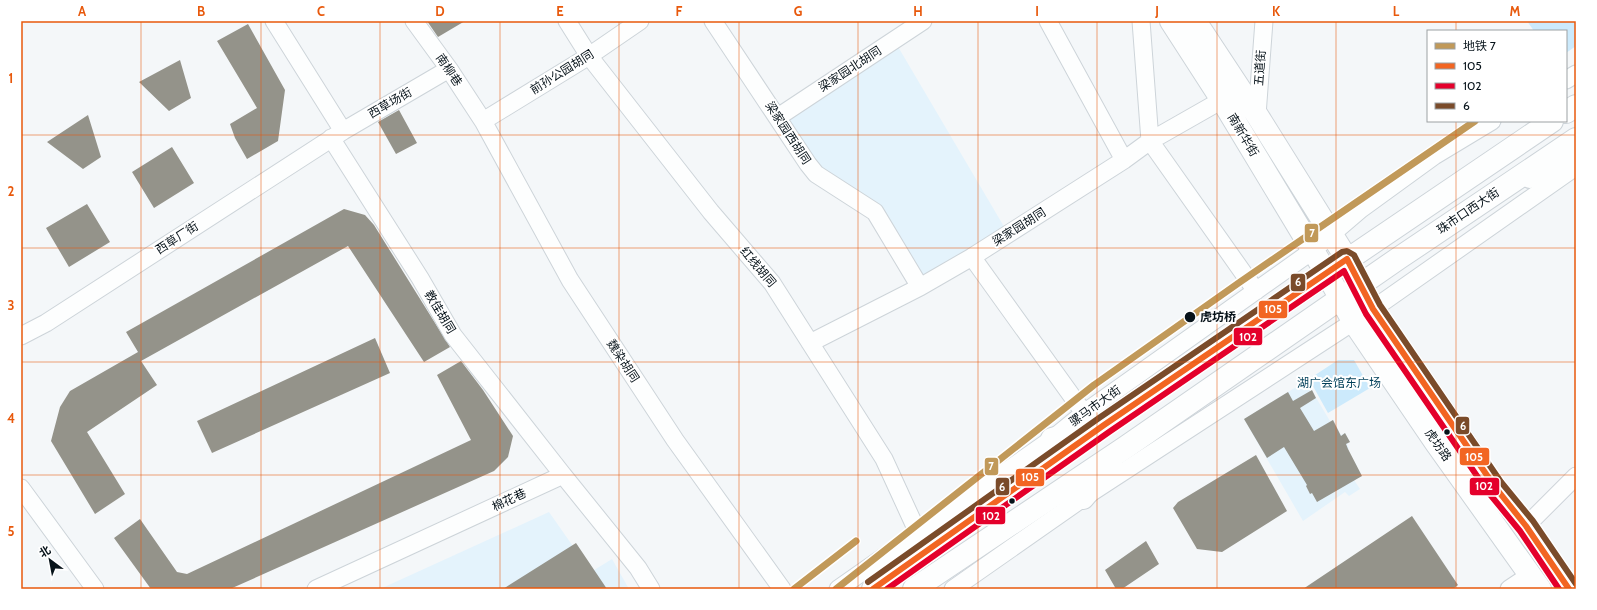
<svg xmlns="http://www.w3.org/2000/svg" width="1597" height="610" viewBox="0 0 1597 610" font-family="Cabin,'Noto Sans SC',sans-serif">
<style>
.built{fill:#e4f3fc}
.green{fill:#cceafc}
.building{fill:#94938a}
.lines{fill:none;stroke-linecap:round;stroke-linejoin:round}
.minor-casing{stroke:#cdd4d9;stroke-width:19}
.major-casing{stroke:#cdd4d9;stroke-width:24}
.minor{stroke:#fdfefe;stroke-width:17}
.major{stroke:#fdfefe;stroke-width:22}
.bus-1-casing{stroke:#fff;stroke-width:9}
.bus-2-casing{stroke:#fff;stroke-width:9}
.bus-3-casing{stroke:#fff;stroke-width:9}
.bus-1{stroke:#f26522;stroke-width:6}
.bus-2{stroke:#e4002b;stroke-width:6}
.bus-3{stroke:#7a4b2a;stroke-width:6}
.metro-1-casing{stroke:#fff;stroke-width:10}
.metro-1{stroke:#c19959;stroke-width:7}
.grid{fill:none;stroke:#e8590c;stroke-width:1;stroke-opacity:0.55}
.stop-dot{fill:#07131a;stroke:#fff;stroke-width:1.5}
.labels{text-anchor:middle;stroke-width:4;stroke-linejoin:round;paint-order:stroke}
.street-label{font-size:12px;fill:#07131a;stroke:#fff}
.stop-label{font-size:12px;font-weight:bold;fill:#07131a;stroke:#fff;text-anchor:start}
.park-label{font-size:12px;fill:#003f59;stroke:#fff}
.line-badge{stroke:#fff;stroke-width:1.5}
.badge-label{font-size:11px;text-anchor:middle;font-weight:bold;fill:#fff}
.neatline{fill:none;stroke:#e8590c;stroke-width:1.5}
.grid-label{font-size:13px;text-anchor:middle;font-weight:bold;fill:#e8590c}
</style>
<rect width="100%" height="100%" fill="#f4f7f9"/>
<path class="built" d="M897,45l109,185 -84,52 -43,-71 -57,-41 -35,-54z
M1306,381l24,40 3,-1 8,15 4,-2 5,9 -3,2 2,5 -2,1 10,16 -3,14 6,9 -11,7 -4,-4 -42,29 -59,-102z
M549,512l42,60 21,-13 17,30h-249z"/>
<path class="green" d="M1527,21h49v25l-10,7v-22h-32z
M1338,360h16l16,28 -42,25 -19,-34z"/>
<path class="building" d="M427,21h38l-27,16z
M248,24l37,66 -7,51 -31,18 -12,-21 -5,-14 27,-16 -40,-67z
M180,60l11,38 -22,13 -30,-29z
M399,110l18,33 -21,11 -18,-32z
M88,115l13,42 -18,12 -36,-27z
M172,147l22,36 -40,25 -22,-36z
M87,204l23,38 -41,25 -23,-39z
M344,209l21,6 9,10 76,122 -26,15 -76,-116 -207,115 16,24 -70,47 38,62 -30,20 -44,-73 9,-34 10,-16 68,-39 -12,-20z
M375,338l15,35 -178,80 -15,-32z
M461,361l22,29 30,46 -5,21 -14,14 -264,118h-79l-37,-51 26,-19 37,53 10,2 284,-134 -34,-65z
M1312,390l4,8 -16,10 14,23 19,-11 8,16 4,-3 5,9 -4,2 2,5 14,27 -45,26 -5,-9 -2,1 -4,-8 1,-1 -23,-38 -17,11 -23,-39 44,-27 5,9z
M1256,455l31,56 -65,41 -25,-3 -24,-41 5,-6z
M1412,516l46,69 -5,4h-150z
M1146,541l13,23 -37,25h-6l-11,-19z
M576,543l31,46h-104z"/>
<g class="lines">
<g class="minor-casing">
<path id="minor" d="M274,21l69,110
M414,21l35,48 34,52 87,159 105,160 107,149
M567,21l22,35 122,156 61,71 112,176 34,74
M713,21l95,143 8,10 59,38 45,75
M1048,21l76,139
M1141,21l9,120 106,150
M1566,80l10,-6
M1257,115l7,-94
M778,117l145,-96
M483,121l106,-65 51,-35
M331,138l89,140 33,57 110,140
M972,257l112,156
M21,336l25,-13 297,-192 106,-62
M810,343l110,-56 52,-30 152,-97 26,-19 72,-41
M1470,450l25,37
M21,488l74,101
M1526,526l50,-50
M316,589l247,-114 75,93 13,21
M838,589l214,-150 32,-26 228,-162 49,-42 73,-53 58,-35
M953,589l130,-91 290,-189 201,-141
M1509,589l21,-14"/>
</g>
<g class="major-casing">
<path id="major" d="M1171,21l51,79 105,174 26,47 83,122 104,146
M1195,21l62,94 90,144 26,50 97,141
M1566,112l10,-6
M1530,177l46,-13
M1052,439l40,-10
M1495,487l31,39 43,63
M1083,498l28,-33
M873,589l231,-164 448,-304
M914,589l212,-142 273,-189 177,-119"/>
</g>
<use href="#minor" class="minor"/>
<use href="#major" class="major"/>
<g class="bus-1-casing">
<path id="bus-1" d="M873,589l231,-164 243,-166 26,50 122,178 31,39 43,63"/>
</g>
<g class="bus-2-casing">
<path id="bus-2" d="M887,589l222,-157 235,-161 22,43 122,178 32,39 39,58"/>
</g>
<g class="bus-3-casing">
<path id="bus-3" d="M868,582l231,-164 243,-166 5,-1 7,4 26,50 121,177 32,39 43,63"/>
</g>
<use href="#bus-1" class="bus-1"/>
<use href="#bus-2" class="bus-2"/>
<use href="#bus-3" class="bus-3"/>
<g class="metro-1-casing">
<path id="metro-1" d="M794,589l62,-48
M836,589l258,-204 146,-103 235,-161"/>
</g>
<use href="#metro-1" class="metro-1"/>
</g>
<path class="grid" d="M141,21v568M261,21v568M380,21v568M500,21v568M619,21v568M739,21v568M858,21v568M978,21v568M1097,21v568M1217,21v568M1336,21v568M1456,21v10M1456,121v468M21,135h1555M21,248h1555M21,362h1555M21,475h1555"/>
<g class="stop-dot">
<circle cx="1190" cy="317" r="6"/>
<circle cx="1447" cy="432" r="3.5"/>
<circle cx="1012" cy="501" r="3.5"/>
</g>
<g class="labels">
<g class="street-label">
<text transform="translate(1260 68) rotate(-86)" y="4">五道街</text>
<text transform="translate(850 69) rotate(-33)" y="4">梁家园北胡同</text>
<text transform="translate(449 70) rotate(56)" y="4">南柳巷</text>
<text transform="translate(562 72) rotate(-32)" y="4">前孙公园胡同</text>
<text transform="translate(390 103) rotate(-30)" y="4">西草场街</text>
<text transform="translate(788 133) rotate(57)" y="4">梁家园西胡同</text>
<text transform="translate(1243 135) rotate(59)" y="4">南新华街</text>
<text transform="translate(1468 211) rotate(-34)" y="4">珠市口西大街</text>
<text transform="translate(1019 227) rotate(-32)" y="4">梁家园胡同</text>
<text transform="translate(177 238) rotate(-33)" y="4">西草厂街</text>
<text transform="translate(758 267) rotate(50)" y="4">红线胡同</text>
<text transform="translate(440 312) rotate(59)" y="4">教佳胡同</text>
<text transform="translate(623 361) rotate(57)" y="4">魏染胡同</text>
<text transform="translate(1095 406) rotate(-36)" y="4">骡马市大街</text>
<text transform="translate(1438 445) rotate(55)" y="4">虎坊路</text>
<text transform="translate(509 500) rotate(-25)" y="4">棉花巷</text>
</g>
<g class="stop-label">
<text x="1200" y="321">虎坊桥</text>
</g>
<g class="park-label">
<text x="1339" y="387">湖广会馆东广场</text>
</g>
</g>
<g class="line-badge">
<rect x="1304" y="223" width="15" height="20" rx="4" fill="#c19959"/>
<rect x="1290" y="273" width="16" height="19" rx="4" fill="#7a4b2a"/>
<rect x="1258" y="300" width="30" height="19" rx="4" fill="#f26522"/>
<rect x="1233" y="327" width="30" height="19" rx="4" fill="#e4002b"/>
<rect x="1455" y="416" width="15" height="19" rx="4" fill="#7a4b2a"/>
<rect x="1459" y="447" width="31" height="19" rx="4" fill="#f26522"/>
<rect x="984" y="457" width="15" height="19" rx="4" fill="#c19959"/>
<rect x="1015" y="468" width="30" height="19" rx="4" fill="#f26522"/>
<rect x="1469" y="477" width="31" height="19" rx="4" fill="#e4002b"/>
<rect x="995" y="477" width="15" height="19" rx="4" fill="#7a4b2a"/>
<rect x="975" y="506" width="31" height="19" rx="4" fill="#e4002b"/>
</g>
<g class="badge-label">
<text x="1312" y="237">7</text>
<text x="1298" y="286">6</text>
<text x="1273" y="313">105</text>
<text x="1248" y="341">102</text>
<text x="1463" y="430">6</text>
<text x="1474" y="461">105</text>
<text x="991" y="470">7</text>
<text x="1030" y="481">105</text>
<text x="1484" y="490">102</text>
<text x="1002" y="491">6</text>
<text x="991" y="520">102</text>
</g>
<rect width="1597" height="610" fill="none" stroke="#ffffff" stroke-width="44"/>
<rect x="1427" y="30" width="140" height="92" fill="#ffffff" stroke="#9ca1a3"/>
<rect x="1435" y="43" width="20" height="6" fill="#c19959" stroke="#9ca1a3"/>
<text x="1463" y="50" font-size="12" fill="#07131a">地铁 7</text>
<rect x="1435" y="63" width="20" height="6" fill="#f26522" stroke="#9ca1a3"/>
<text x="1463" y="70" font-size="12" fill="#07131a">105</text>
<rect x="1435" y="83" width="20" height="6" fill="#e4002b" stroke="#9ca1a3"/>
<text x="1463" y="90" font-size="12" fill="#07131a">102</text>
<rect x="1435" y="103" width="20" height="6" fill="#7a4b2a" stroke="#9ca1a3"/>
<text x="1463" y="110" font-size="12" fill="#07131a">6</text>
<g transform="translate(50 560) rotate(328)" stroke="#ffffff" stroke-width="3" paint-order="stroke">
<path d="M0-3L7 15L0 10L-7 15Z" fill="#07131a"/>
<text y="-6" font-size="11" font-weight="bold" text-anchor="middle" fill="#07131a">北</text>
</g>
<rect x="22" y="22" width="1553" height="566" class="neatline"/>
<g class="grid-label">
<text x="82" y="16">A</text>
<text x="201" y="16">B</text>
<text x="321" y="16">C</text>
<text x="440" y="16">D</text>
<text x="560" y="16">E</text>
<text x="679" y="16">F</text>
<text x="798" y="16">G</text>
<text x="918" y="16">H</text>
<text x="1037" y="16">I</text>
<text x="1157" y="16">J</text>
<text x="1276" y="16">K</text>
<text x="1396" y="16">L</text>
<text x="1515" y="16">M</text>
<text x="11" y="83">1</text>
<text x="11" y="196">2</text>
<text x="11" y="310">3</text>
<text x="11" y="423">4</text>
<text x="11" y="536">5</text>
</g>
</svg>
